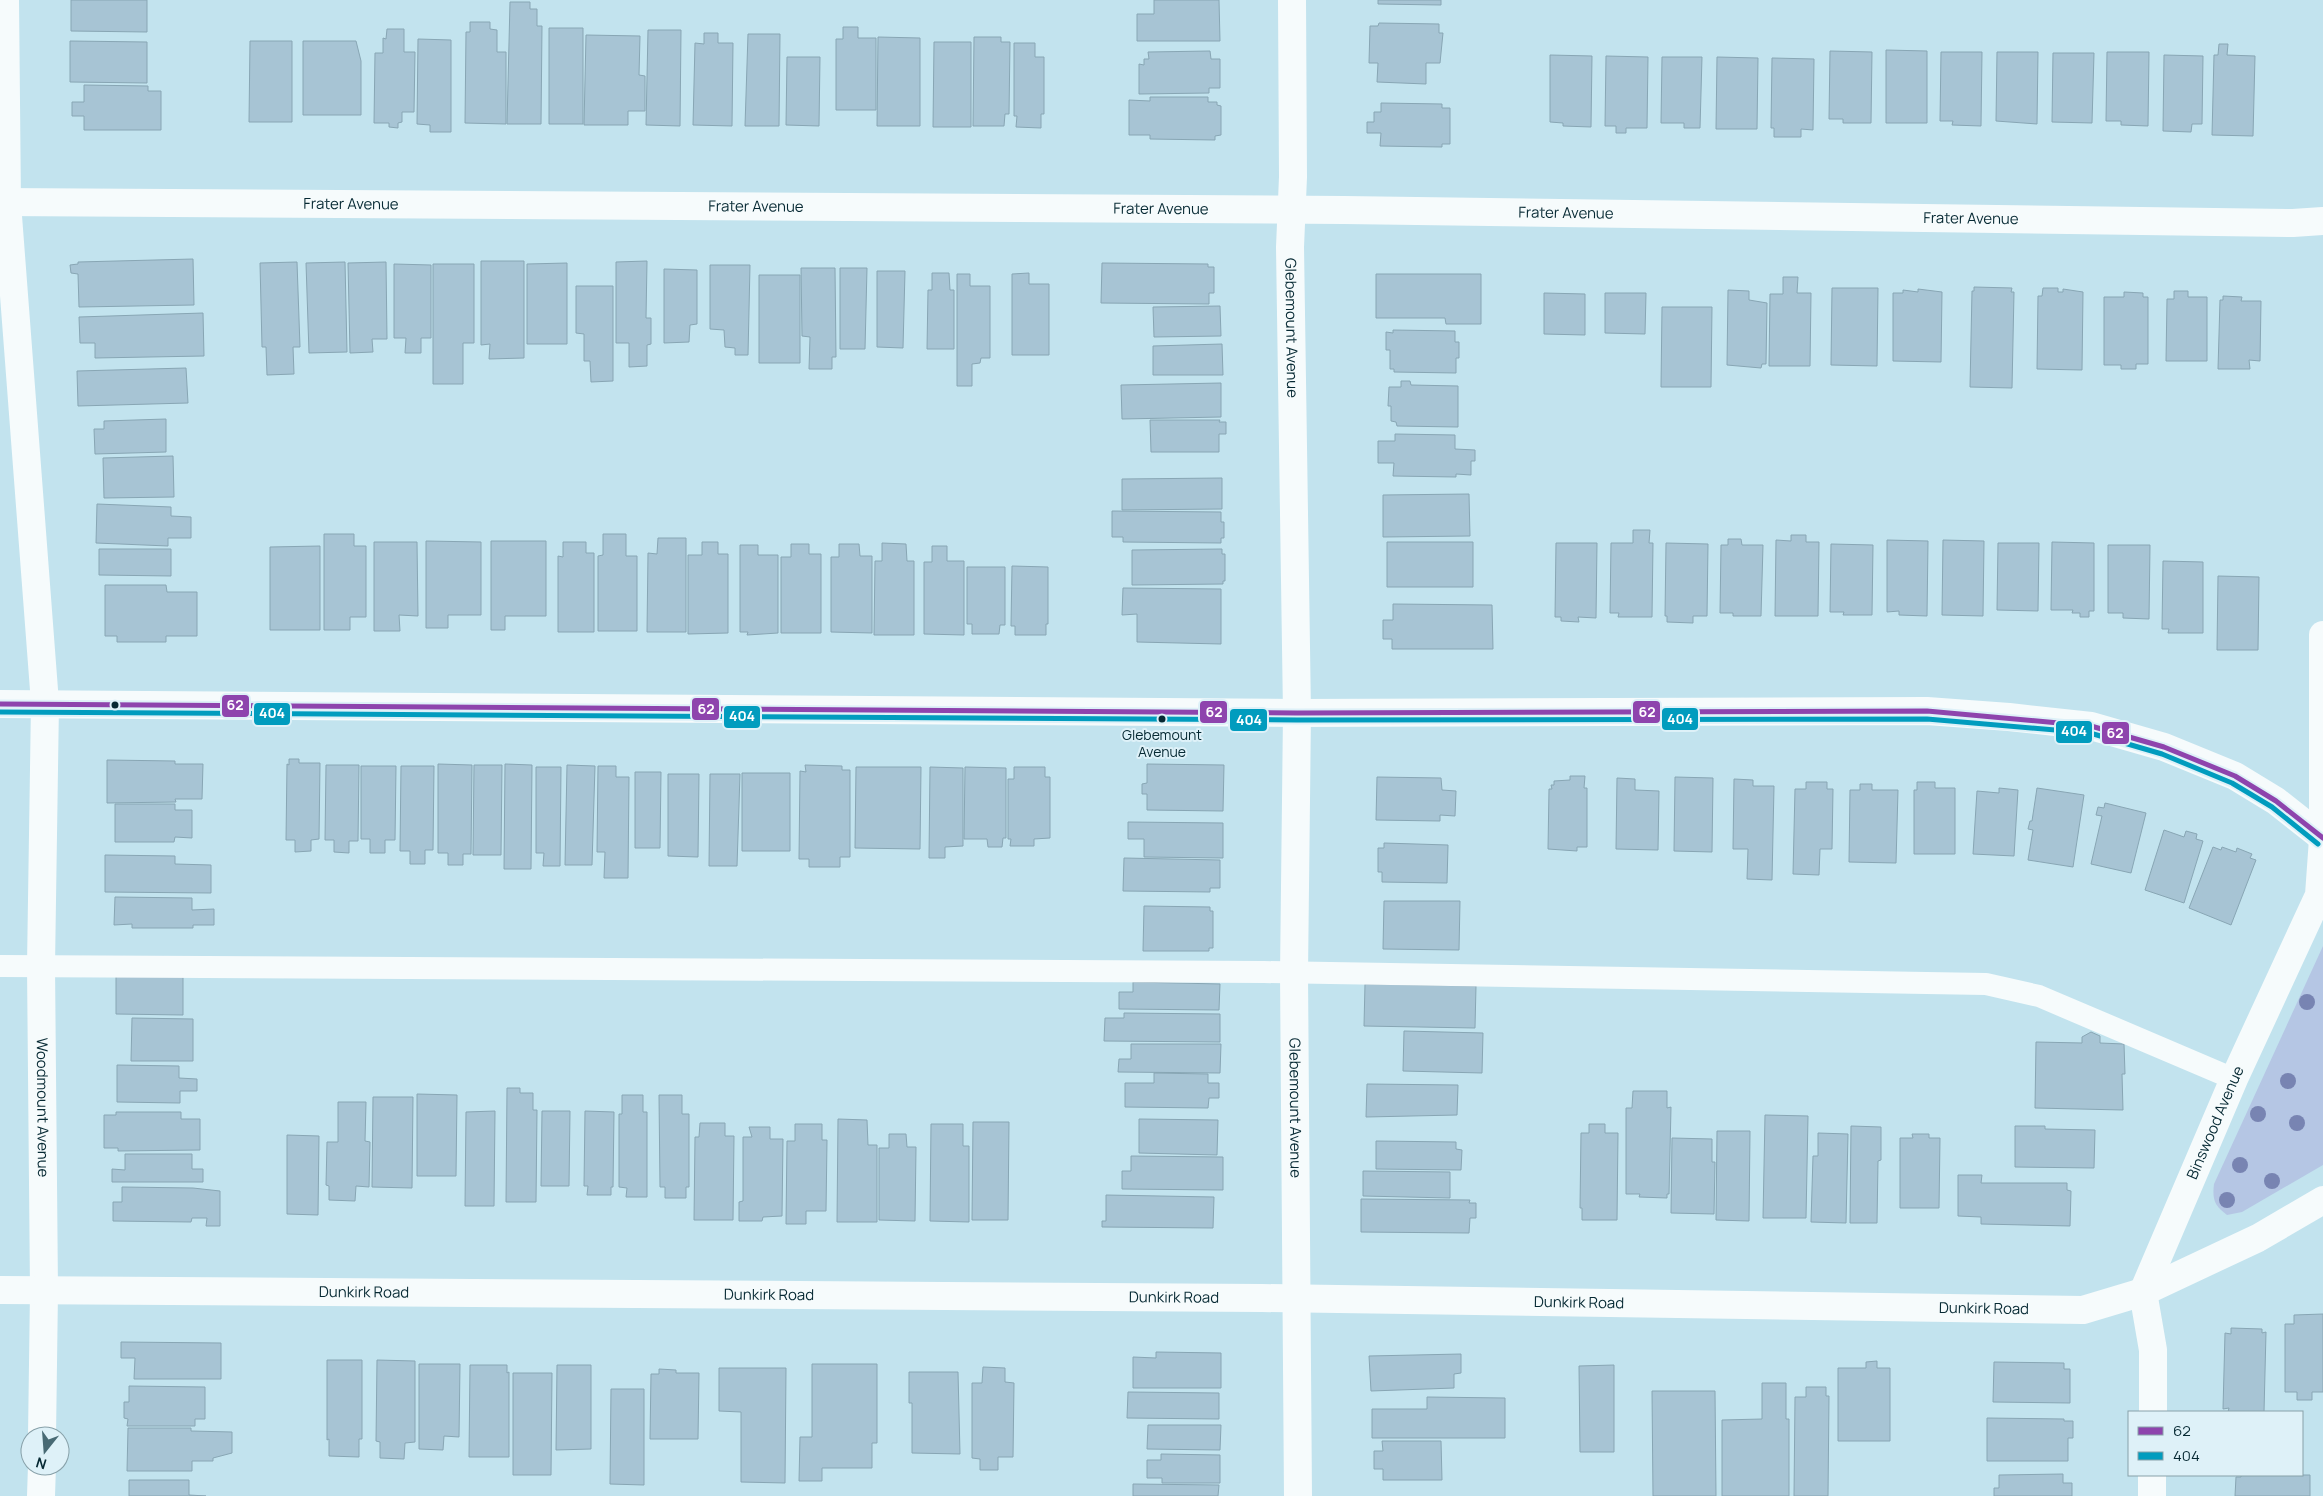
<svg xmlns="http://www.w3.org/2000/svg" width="2323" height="1496" viewBox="0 0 2323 1496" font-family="Manrope,sans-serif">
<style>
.green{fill:#b5c6e4}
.building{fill:#a7c4d4;stroke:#88a6b4}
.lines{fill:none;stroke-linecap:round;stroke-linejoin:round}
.service{stroke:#f6fbfc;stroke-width:22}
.minor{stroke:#f6fbfc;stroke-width:28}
.tertiary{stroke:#f6fbfc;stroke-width:28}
.bus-1-casing{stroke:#def1f8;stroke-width:9}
.bus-2-casing{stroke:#def1f8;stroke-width:9}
.bus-1{stroke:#8e44ad;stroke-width:5}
.bus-2{stroke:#019cbe;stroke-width:5}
.tree{fill:#7884b2}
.bus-dot{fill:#062933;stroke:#def1f8;stroke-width:2}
.labels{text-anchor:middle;stroke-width:4;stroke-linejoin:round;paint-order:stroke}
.bus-label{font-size:14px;fill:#062933;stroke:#def1f8}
.street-label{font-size:15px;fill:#062933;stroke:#def1f8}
.line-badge{stroke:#def1f8;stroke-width:2}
.badge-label{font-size:14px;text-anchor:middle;font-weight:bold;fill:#fff}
</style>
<rect width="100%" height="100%" fill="#c2e3ee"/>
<path class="green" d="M2323,946v219l-81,47 -15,3c-12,-9 -15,-15 -13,-31z"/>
<path class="building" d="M71,0h76v32l-76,-1z
M1154,0h65l1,41h-83v-27h17z
M1378,0h63v5l-63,-1z
M510,2h20v7h7v17h5l-1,98h-34z
M470,22h20v7l7,1v22h9v72l-41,-1 1,-91h4z
M1379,23l60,1v9h4l-3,30h-14v21l-49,-2 1,-19h-9l1,-37h8z
M843,27h15v11h18v72h-40v-71h7z
M549,28h34v96h-34z
M387,29h17v23h11l-1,60h-12v10l-4,1v5l-9,-1v-4h-15l1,-70h8v-15l3,1z
M648,30h33l-1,96 -34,-1z
M704,33h14v10h15l-1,83 -39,-1 2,-82 9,1z
M748,34h32l-1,92h-34z
M586,35l54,1 -1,39 6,1v35h-17v14h-44z
M878,37l42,1v88h-43z
M974,37h27v5h9l-1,72h-4l-1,12h-31z
M418,39l33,1v92h-21v-7l-13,-1z
M70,41l77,1v41l-77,-1z
M250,41h42v81h-43z
M303,41h53l5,20v54h-58z
M934,42h37v85h-38z
M1014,43h21v14h9v57h-3v14l-25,-1 1,-11h-3z
M2219,44h9l-1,11 28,1 -2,80 -41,-1 2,-80h4z
M1886,50l41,1v72h-41z
M1210,51l1,8h9v29h-11v5l-70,1v-30l5,1v-6h5l-1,-7z
M1830,51l42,1 -1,71h-28v-4h-14z
M1941,52h41l-1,74 -29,-1 1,-4h-13z
M1997,52h41l-1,72 -41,-3z
M2107,52h42l-1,74 -27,-1v-4h-15z
M2053,53h41l-2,70 -40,-1z
M1550,55l42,1 -1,71 -28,-1v-3l-13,-1z
M2164,55l39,1 -1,68h-10l-1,8 -28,-1z
M1606,56l42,1 -1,71h-21v5h-10v-7h-11z
M787,57h33l-1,69 -33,-1z
M1662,57h40l-2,71h-16v-5h-23z
M1717,57l41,1 -1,71h-41z
M1772,58l42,1 -1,71 -12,-1v8h-27v-9h-3z
M84,85l64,1v5h13v39h-77v-14h-12v-14h12z
M1150,97h58v5h9v3l4,1v29l-6,1v4l-65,-1v-4h-21v-35l21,1z
M1381,103l61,1v4h8v36h-8v3l-62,-1 1,-13h-14v-11h7v-10h7z
M193,259l1,46 -115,2 -1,-33 -7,-1 -1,-8 8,-1v-2z
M481,261h43v97l-35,1 1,-15 -9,1z
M647,261l-1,57h5v26l-4,1v21l-18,1v-24h-13v-81z
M297,262l3,85h-7l1,27 -27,1 -1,-28h-4l-2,-84z
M345,262l2,90 -38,1 -3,-90z
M386,262l1,77h-15l1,13 -23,1 -2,-90z
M567,263v81h-40v-80z
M1102,263l106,1v3h6v26h-5v11l-108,-1z
M394,264l37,1v73h-10v15h-16l1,-15h-12z
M433,264h41v79h-11v41h-30z
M710,265h40l-2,90h-13v-7l-10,-1 -1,-17 -14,-1z
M801,268h34l1,89h-4v12h-23l1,-32 -8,-1z
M840,268h27l-2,81h-25z
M664,269l33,1v54l-7,1 -1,17 -25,1z
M877,271h28l-2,77 -26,-1z
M932,273h17l1,17h4v59h-27l1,-59h4z
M1029,273v11h20v71h-37v-81z
M957,274h13v12h20v72h-9l-1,5 -8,1v22h-15z
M1376,274h105v50h-35l-1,-6h-69z
M759,275h41v88h-41z
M1783,277h15l-1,16h14l-1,73h-41l1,-72h13z
M576,286h37v95l-22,1 -1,-21h-6v-27l-8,-1z
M1974,287l38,1 -1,4h3l-2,96 -42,-1 2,-96h2z
M1832,288h46l-1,78 -46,-1z
M2043,288h15v4h5v-3l20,3 -1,78 -45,-1 1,-73h4z
M1918,289l24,3 -1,70 -48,-1v-68h10v-3l15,2z
M1728,290l21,1v9l18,3 -1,61h-4l-1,4 -34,-3z
M2174,291h14v6h19v64h-41l1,-62h7z
M2124,292l19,1v4h5v67h-12v5h-15v-4h-17v-68h20z
M1544,293l41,1v41l-41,-1z
M1605,293h41l-1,41 -40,-1z
M2223,296l19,1 -1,4h20l-1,60 -11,-1 1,9h-32l2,-69h3z
M1220,306l1,30 -67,1 -1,-30z
M1662,307h50l-1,80h-50z
M203,313l1,43 -109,2v-15h-15l-1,-26z
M1393,330l62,1v11h4v16h-3v15l-62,-1v-3h-4v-19h-4v-18l7,1z
M1222,344l1,31h-70v-29z
M186,368l2,35 -110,3 -1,-35z
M1401,381h9l1,4 47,1v41l-61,-1 -1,-4 -5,-1v-15h-3l1,-19h12z
M1221,383v34l-99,2 -1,-34z
M166,419v33l-71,2 -1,-25h10v-8z
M1150,420h70l-1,2h7v12h-7v18h-68z
M1395,434l60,1v14l20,1v11h-4v14l-15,-1v3l-63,-1 1,-13h-16v-22h17z
M173,456l1,41 -70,1 -1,-40z
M1222,478v31l-100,1v-31z
M1469,494l1,42 -87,1v-42z
M97,504l74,3v9l20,1v21h-23v8l-72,-3z
M1112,511l109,1v10h3v16h-3v5l-98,-1v-5h-11z
M1633,530h17l-1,13h4l-1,74h-34l1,-4h-9l1,-70h22z
M324,534h30v12h12v71h-16v13h-26z
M603,534h23v22h11v75h-39v-75l5,-1z
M1791,535h15v7h13l-1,74h-43l1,-76 15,1z
M658,538h28v94h-39l1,-79 9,1z
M1728,539h13l1,6h21l-2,71h-28v-3h-13l1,-68h7z
M1887,540l41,1 -1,75 -28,-1v-4l-12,1z
M1943,540l41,1 -1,75 -41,-1z
M426,541l55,1v73h-33v13h-22z
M491,541h55v75h-41v14h-14z
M374,542h43l1,74 -19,-1 1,16h-26z
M563,542h23v11h8v79h-36v-76l5,1z
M702,542h16v12h10v79l-40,1v-79h14z
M1387,542h86v45h-86z
M2052,542l42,1v68h-5v6h-9v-4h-8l1,-3h-22z
M882,543l24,1 1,17h7v74h-40l1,-74h7z
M1556,543h41l-1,75 -18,-1 1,5 -18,-1v-4h-6z
M1666,543l42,1 -1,72h-14v7l-26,-1v-6h-2z
M1998,543h41l-1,68 -41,-1z
M791,544h18v10h12v79h-40v-76h10z
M839,544h20l1,12h12v77l-41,-1v-75h8z
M1831,544l42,1 -1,70h-29l1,-3h-14z
M740,545h18v10h20v78l-31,2 1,-3h-8z
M2108,545h42l-1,74 -26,-1v-5h-15z
M320,546v84h-50v-83z
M932,546h15v15h17v74l-40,-1v-72h8z
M99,549h72v27l-72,-1z
M1222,549v5h3v27h-2v3l-91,1v-35z
M2163,561l40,1v71h-35l1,-4h-7z
M1012,566l36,1v57h-2v11h-31v-9h-4z
M967,567h38v58h-5l-1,9h-27v-10h-5z
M2218,576l41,1 -1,73h-41z
M105,585h61l1,7h30v44h-31v6h-49v-6h-12z
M1123,588l98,1v55l-84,-2v-28l-15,1z
M1393,604l99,1 1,44h-101v-10h-9v-19h10z
M289,759h10v4h21l-1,76 -8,1v11l-16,1v-12h-9l1,-76 2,1z
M107,760l68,1v3h28l-1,35h-27l1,3 -69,1z
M438,764l34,1 -1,89h-8v11h-15v-12h-10z
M505,764l27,1 -1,104h-27z
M1147,764l77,1 -1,46 -76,-1v-16h-5v-10l5,-1z
M326,765h33l-1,76h-9v12l-15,-1v-12h-9z
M474,765h28l-1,90h-28z
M567,765l28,1 -3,99h-27z
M805,765l37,1v4h8v87h-10v10h-31v-8h-10l1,-88 6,1z
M361,766h35l-1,74h-10v13h-15v-14h-9z
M401,766h33l-1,84h-8v14h-15v-13h-10z
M598,766h18v11h13l-1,101h-24l1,-26h-8z
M536,767h25l-1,99h-17l1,-13h-8z
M856,767h65l-1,82 -65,-1z
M930,767l33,1v78l-18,1v11h-16z
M965,767l41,1v70h-3l-1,9h-14l-1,-8h-23z
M1014,767h31v10h5v61l-16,1v7h-24l1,-7h-3v-60h6z
M635,772h26l-1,76h-25z
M742,773h48v78h-48z
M668,774h31l-1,83 -30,-1z
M710,774h30l-3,92h-28z
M1570,776h15l-1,12h3v59h-10v4l-29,-2 1,-60h3l-1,-4h3v-4l16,-1z
M1377,777l64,1 1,12 14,1 -1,25 -15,-1v6l-64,-1z
M1675,777l38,1 -1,74 -38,-1z
M1617,778l18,1v11l24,1 -1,59 -42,-1z
M1734,779l19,1v6h21l-2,94 -25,-1 1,-30h-15z
M1806,782h21v7h6l-1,60h-12l-1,26 -26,-1 2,-85h11z
M1917,782h18v6h20v66h-41v-64h3z
M1860,784h12v6h26l-2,73 -47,-1 1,-72h10z
M1999,788l19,2 -4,66 -41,-2 4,-63 22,2z
M2037,788l47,7 -11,72 -45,-7 5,-30 -5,-1 2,-8h2z
M2105,803l41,10 -15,60 -40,-9 11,-48 -6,-1 2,-8 6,1z
M115,804h60v6h17v28l-17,-1 -1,5h-59z
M1128,822l95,1v35l-79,-1v-18h-16z
M2164,830l20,7 2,-6 11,3 -1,5 7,2 -19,62 -39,-13z
M1384,843l64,2 -1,38 -65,-1v-10h-4v-24h6z
M2213,847l8,3 1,-3 14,5 1,-4 15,6 -2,4 6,2 -25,65 -42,-17z
M105,855l70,1v8l36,1v28l-106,-1z
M1124,858l96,2v28h-10v4l-87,-1z
M115,897l77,1v12l22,-1v16h-21v3h-61v-4l-18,1z
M1384,901h76l-1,49 -76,-1z
M1144,906l66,1v4h3v37h-4v3h-66z
M116,972l67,1v42l-67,-1z
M1133,982l87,2 -1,26 -100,-1v-17h14z
M1365,984l111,2 -1,42 -111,-2z
M1124,1013l96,1v28l-116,-1 1,-23h19z
M132,1018l61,1v42h-62z
M1404,1031l79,2 -1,40 -79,-2z
M2091,1032l9,4v7l24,1 1,30h-3l1,36 -88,-2 1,-66 46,1v-6z
M1131,1044h90l-1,29 -102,-1 1,-13h12z
M117,1065l62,1v12l18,1v12h-17v12l-63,-1z
M1154,1073l54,1v9h11v15h-10l-1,10 -83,-1v-24h29z
M1367,1084l91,1 -1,30 -91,2z
M507,1088h13v5h13v17h4l-1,92h-30z
M1633,1091h34v17l4,-1 -2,87h-2v4l-28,-1 1,-3h-14v-86h6z
M417,1094l40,1 -1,81h-39z
M622,1095h21v17h4v85h-21l1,-9 -8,-1v-73h3z
M659,1095h23v19h7v73h-3v11h-21v-11h-5z
M373,1097h40l-1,91 -40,-1z
M338,1102h28l-1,39 5,1 -1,45 -13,-1 -1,15 -26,-1v-14l-3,-1 1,-43h11z
M495,1111l-1,95h-29l1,-94z
M542,1111h28l-1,75h-28z
M585,1111l29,1 -1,75h-2v8h-24l1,-9h-4z
M116,1112h65v7h19v31l-82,1v-3h-14v-33h12z
M1765,1115l43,1 -2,102h-43z
M838,1119l29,1 1,25h9v77h-40z
M1139,1119l79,1 -1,35 -78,-2z
M973,1122h36l-1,98h-36z
M700,1123h25v13h9l-1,84h-39l1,-83h4z
M795,1124h27v16h5l-1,71h-20v13h-20l1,-83h8z
M931,1124h32v22h6v76l-39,-1z
M1589,1124h16v9h13l-1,87h-35v-12h-2l1,-75h8z
M1851,1126l30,1v33l-3,1 -1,62h-27z
M2015,1126h30v3l50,1 -1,38 -79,-1z
M749,1127h21v12h13l-1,77 -19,1 -1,4h-23v-19l4,-1v-64h9z
M1717,1131h33l-1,90 -33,-1z
M1818,1133l30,1 -2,89 -35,-1 2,-66h5z
M889,1134h17l1,13h9l-1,74 -36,-1v-72h10z
M1912,1134h17v4h11l-1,70h-39v-70h13z
M287,1135l32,1 -1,79 -31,-1z
M1672,1138l40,1v23h3l-1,52 -43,-1z
M1376,1141l80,1v7l6,1 -1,20 -85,-1z
M125,1154h67v15h11v13h-91v-13l13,1z
M1131,1156l92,1v33l-101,-1v-18h9z
M1363,1171l87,1v26l-87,-2z
M1958,1175h24l-1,8h86v7l4,1 -1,35 -89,-2v-7l-23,-1z
M122,1187l71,1 27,3v35h-14l1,-8h-15l-1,4 -78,-1v-19h9z
M1106,1195l108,2 -1,31 -111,-1v-6h4z
M1361,1199l109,1 -1,3h7v15h-6l-1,15 -108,-1z
M2323,1314v78h-11v8h-15v-8h-12v-68h9v-9z
M2231,1328l31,1v4l4,-1 -2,80h-36l1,-4 -6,1 2,-76 6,1z
M121,1342l100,1v36h-87l1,-21h-14z
M1156,1352l65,1v35h-88v-31l23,1z
M1461,1354v19l-7,1v14l-83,3 -2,-35z
M327,1360h35v79h-3v18l-30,-1v-17l-2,1z
M377,1360l38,1v81l-10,1 -1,16 -24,-1v-16l-4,-1z
M1877,1361v7h13v73h-52v-73h28v-6z
M1994,1362l70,1v6h6v34l-77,-1z
M419,1364h41l-1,73 -15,-1 -1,14 -24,-1z
M812,1364h65v79h-5v25h-50v13h-23l1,-44h12z
M470,1365h37v8l2,-1v85h-40z
M557,1365h34v84l-35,1z
M1614,1365v87h-34l-1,-86z
M983,1367l22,1v14l9,1 -1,74h-15v13h-18v-11l-8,-1v-75h10z
M719,1368h67l-1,115 -44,-1v-70l-22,-1z
M659,1369l17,1v3h23l-1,66h-48l1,-65h8z
M909,1372h49l2,82 -48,-1v-50h-3z
M513,1373h39l-1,102h-38z
M1762,1383h24v36h3v77h-67v-76l40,-1z
M129,1386l76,1v32h-10v7h-68l1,-7 -4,-1v-16h5z
M1806,1387h20v9h3l-1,100h-34l1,-99h11z
M611,1389h33v96l-34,-1z
M1652,1391h63l1,105h-63z
M1128,1392l91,1v26l-92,-1z
M1427,1397l78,1v40h-133v-29h55z
M1987,1418l77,1v2h9v17h-5v23h-81z
M1148,1425h73l-1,25 -73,-1z
M128,1428h63v3l41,1v21l-19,5v3h-21v10h-65z
M1382,1441h59l1,39h-59v-11h-9v-18h9z
M1161,1454l59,1v28h-58v-5h-15v-18h14z
M2063,1474v9h9v13h-78v-8h5v-13z
M2241,1475h69v21h-75l1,-19h5z
M129,1480h60v15l17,1h-77z
M1133,1484l86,1 -1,11h-85z"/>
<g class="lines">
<path class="service" d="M0,966l1264,6 722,12 53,12 195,83"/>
<g class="minor">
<path id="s1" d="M5,0l2,203 38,500 -4,263 3,325 -2,145"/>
<path id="s2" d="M1292,0l1,177 -3,70 7,466 -3,261 4,522"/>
<path id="s3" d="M0,202l1344,8 949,13 30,-2"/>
<path d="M2323,635v177"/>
<path id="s4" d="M0,1290l1262,8 821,12 60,-18 115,-54 65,-38"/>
<path id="s5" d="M2153,1412v-62l-10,-58 91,-213 85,-184 4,-56"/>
<path d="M41,1496l1,-30"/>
<path d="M2152,1496v-21"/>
</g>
<path class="tertiary" d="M0,704l1297,9 630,-2 82,6 82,9 73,21 71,29 41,25 47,37"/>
<g class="bus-1-casing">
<path id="bus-1" d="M0,704l1297,9 630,-2 164,15 73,21 71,29 41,25 47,37"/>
</g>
<g class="bus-2-casing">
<path id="bus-2" d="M0,712l1297,8 630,-1 163,14 72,21 70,29 40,24 46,37"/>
</g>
<use href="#bus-1" class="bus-1"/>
<use href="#bus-2" class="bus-2"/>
</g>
<g class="tree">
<circle cx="2307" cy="1002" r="8"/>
<circle cx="2288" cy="1081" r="8"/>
<circle cx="2258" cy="1114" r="8"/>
<circle cx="2297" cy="1123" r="8"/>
<circle cx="2240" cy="1165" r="8"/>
<circle cx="2272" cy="1181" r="8"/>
<circle cx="2227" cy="1200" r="8"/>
</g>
<g class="bus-dot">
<circle cx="115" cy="705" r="4.5"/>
<circle cx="1162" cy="719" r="4.5"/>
</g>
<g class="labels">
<g class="bus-label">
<text x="1162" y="740">Glebemount<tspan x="1162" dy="17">Avenue</tspan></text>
</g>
<g class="street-label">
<text dy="5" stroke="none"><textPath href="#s3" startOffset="351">Frater Avenue</textPath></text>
<text dy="5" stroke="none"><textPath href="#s3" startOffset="756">Frater Avenue</textPath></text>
<text dy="5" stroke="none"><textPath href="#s3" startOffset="1161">Frater Avenue</textPath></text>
<text dy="5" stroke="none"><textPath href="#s3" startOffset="1566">Frater Avenue</textPath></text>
<text dy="5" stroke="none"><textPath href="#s3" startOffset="1971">Frater Avenue</textPath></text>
<text dy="5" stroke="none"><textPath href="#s2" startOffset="328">Glebemount Avenue</textPath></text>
<text dy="5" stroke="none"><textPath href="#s1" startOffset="1109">Woodmount Avenue</textPath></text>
<text dy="5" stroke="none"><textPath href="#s2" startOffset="1108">Glebemount Avenue</textPath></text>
<text dy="5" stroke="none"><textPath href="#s5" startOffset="305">Binswood Avenue</textPath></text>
<text dy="5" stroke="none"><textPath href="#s4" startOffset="364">Dunkirk Road</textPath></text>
<text dy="5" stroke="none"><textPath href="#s4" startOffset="769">Dunkirk Road</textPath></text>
<text dy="5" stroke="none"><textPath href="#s4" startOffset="1174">Dunkirk Road</textPath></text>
<text dy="5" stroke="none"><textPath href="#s4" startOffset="1579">Dunkirk Road</textPath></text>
<text dy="5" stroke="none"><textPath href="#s4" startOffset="1984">Dunkirk Road</textPath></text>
</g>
</g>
<g class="line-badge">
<rect x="221" y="694" width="29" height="24" rx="5" fill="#8e44ad"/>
<rect x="691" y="697" width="29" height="24" rx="5" fill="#8e44ad"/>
<rect x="1632" y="700" width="29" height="24" rx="5" fill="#8e44ad"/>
<rect x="1199" y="700" width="29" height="24" rx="5" fill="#8e44ad"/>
<rect x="253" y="702" width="38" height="24" rx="5" fill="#019cbe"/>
<rect x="723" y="705" width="38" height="24" rx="5" fill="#019cbe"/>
<rect x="1661" y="707" width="38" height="24" rx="5" fill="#019cbe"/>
<rect x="1229" y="708" width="39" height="24" rx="5" fill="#019cbe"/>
<rect x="2055" y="720" width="38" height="24" rx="5" fill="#019cbe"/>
<rect x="2101" y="721" width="29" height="24" rx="5" fill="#8e44ad"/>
</g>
<g class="badge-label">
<text x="235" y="710">62</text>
<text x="706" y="714">62</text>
<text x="1647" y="717">62</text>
<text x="1214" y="717">62</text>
<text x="272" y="718">404</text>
<text x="742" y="721">404</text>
<text x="1680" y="724">404</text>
<text x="1249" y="725">404</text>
<text x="2074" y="736">404</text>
<text x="2115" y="738">62</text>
</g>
<rect x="2128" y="1411" width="175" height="65" fill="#def1f8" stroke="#88a1a9"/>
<rect x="2138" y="1427" width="25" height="8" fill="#8e44ad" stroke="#88a1a9"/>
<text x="2173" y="1436" font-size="15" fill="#062933">62</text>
<rect x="2138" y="1452" width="25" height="8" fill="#019cbe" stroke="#88a1a9"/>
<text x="2173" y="1461" font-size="15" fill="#062933">404</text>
<g transform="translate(45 1451) rotate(197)"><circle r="24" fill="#def1f8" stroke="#88a1a9"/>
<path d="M0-4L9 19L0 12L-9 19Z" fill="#486a74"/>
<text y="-8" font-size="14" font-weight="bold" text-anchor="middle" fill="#062933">N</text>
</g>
</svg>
